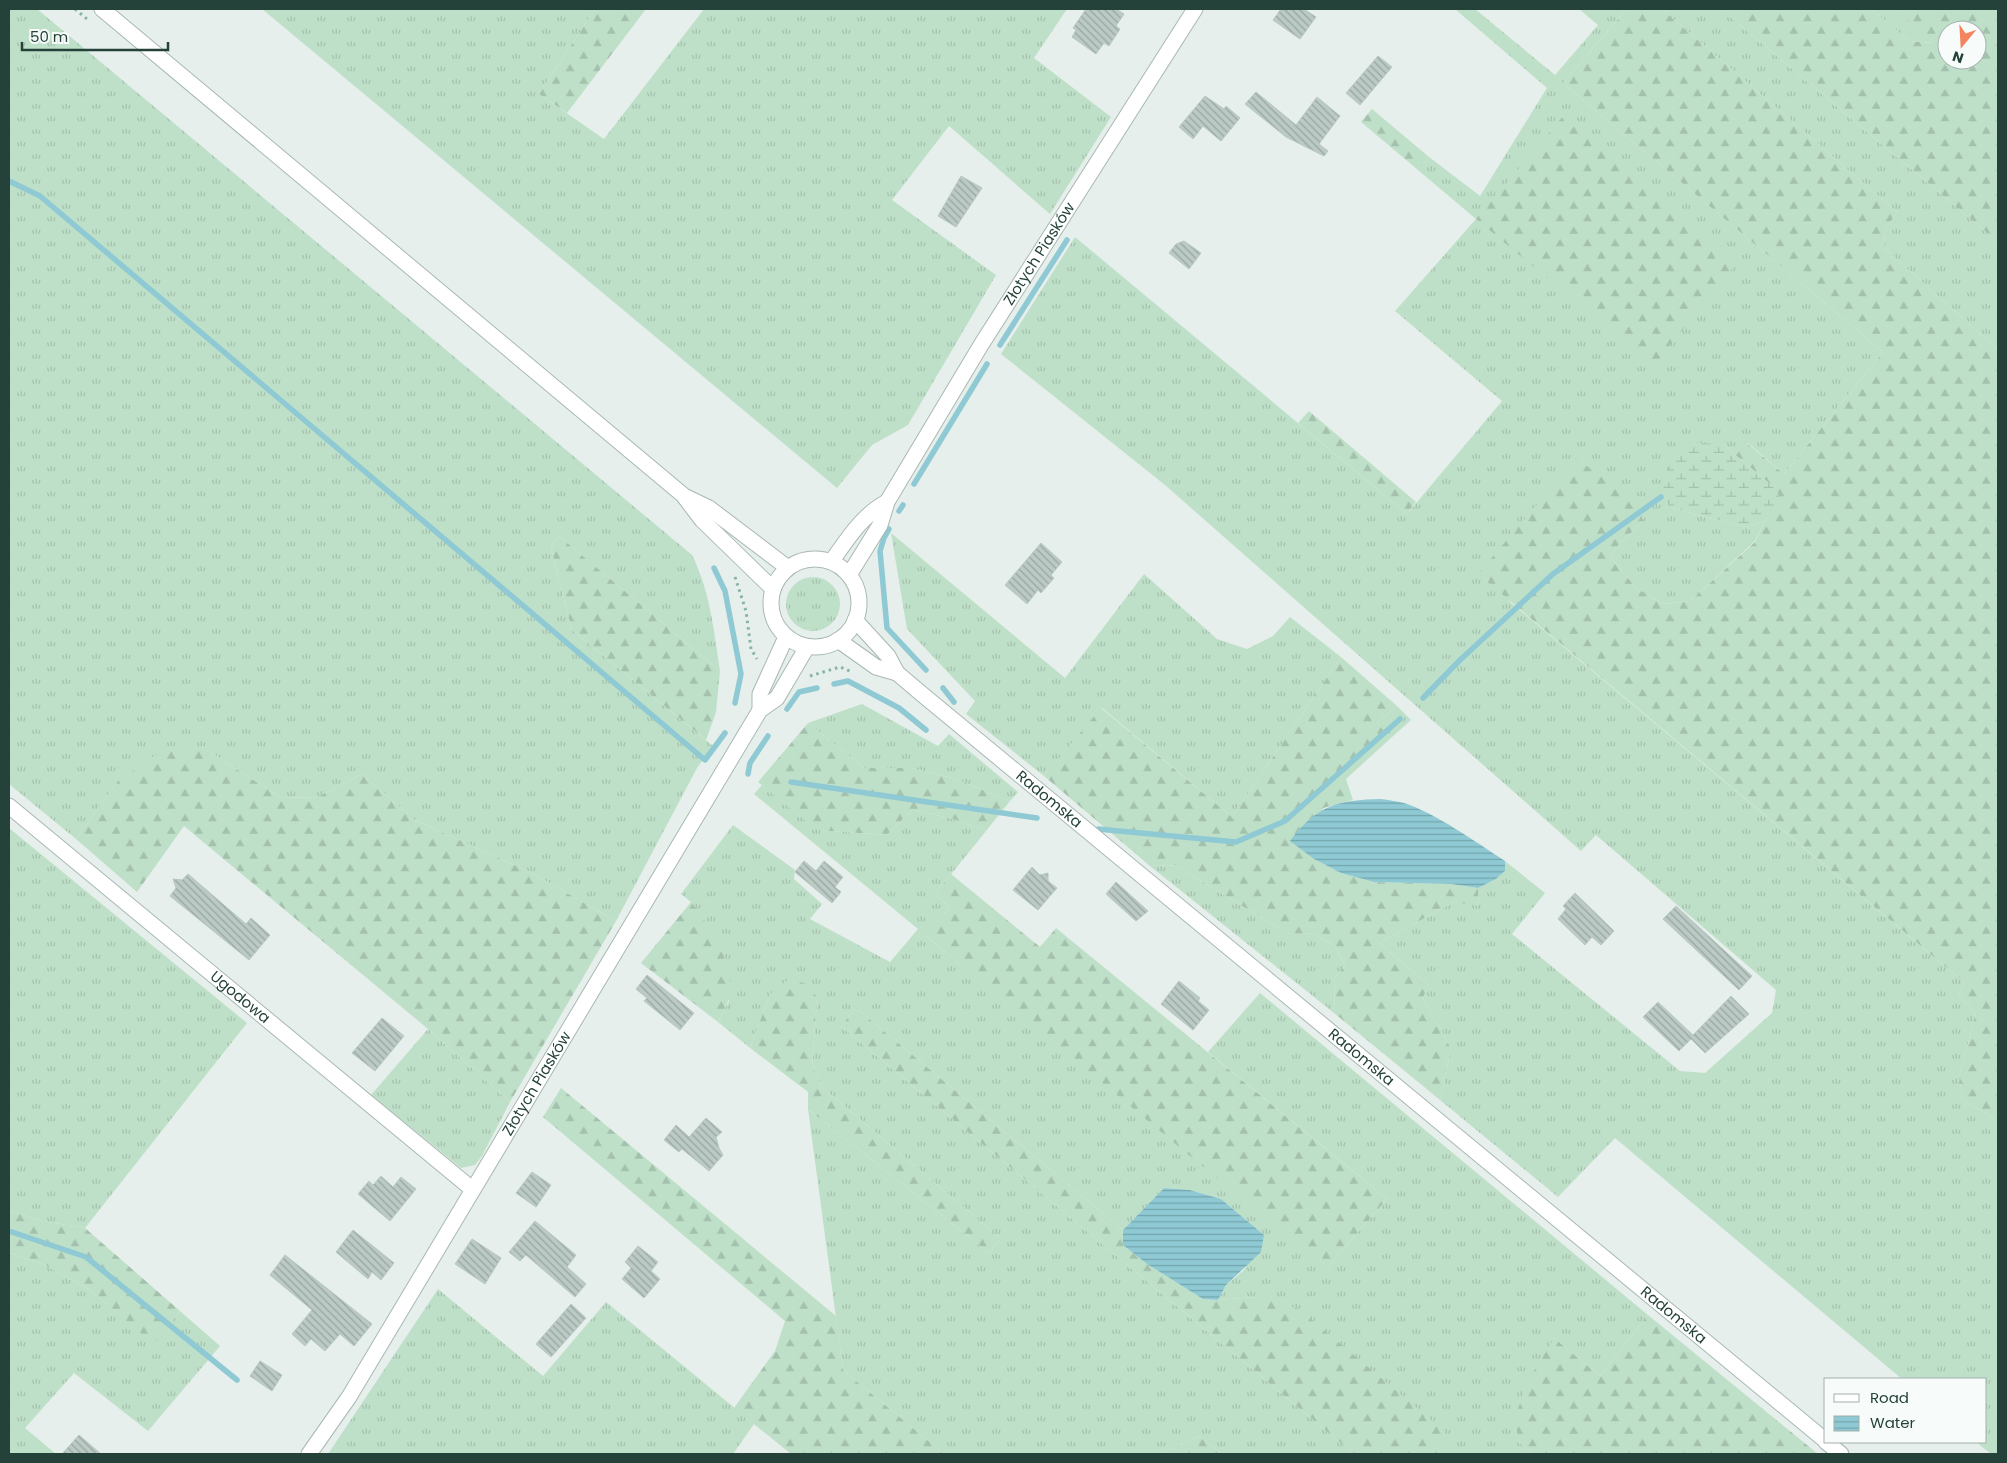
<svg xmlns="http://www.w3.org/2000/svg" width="2007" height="1463" viewBox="0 0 2007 1463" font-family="Poppins,sans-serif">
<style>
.grass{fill:url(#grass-tufts)}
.forest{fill:url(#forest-firs);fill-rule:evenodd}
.wetland{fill:url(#wetland-marsh)}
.water{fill:url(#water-rules)}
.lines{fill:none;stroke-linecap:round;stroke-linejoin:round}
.stream{stroke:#8ec9d4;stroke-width:5.5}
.building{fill:url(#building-back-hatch);stroke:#b8c9c2}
.minor-casing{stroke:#a8b8b2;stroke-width:17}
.tertiary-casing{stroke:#a8b8b2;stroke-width:17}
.path{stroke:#86b3a5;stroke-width:3;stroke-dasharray:2.5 4;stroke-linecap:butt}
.minor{stroke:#fff;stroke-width:15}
.tertiary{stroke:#fff;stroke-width:15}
.labels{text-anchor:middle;stroke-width:5;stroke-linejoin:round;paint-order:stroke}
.street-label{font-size:15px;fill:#24423a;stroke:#f7fbf9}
</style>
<defs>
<pattern id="grass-tufts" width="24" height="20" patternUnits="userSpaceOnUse" patternTransform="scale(1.25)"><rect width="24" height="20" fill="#bfe0c8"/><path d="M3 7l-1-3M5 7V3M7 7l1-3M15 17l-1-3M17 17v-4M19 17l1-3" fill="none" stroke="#a4c1ad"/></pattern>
<pattern id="forest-firs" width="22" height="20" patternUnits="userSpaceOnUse" patternTransform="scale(1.25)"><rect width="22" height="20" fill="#bfe0c8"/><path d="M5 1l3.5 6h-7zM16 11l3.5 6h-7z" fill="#a4c1ad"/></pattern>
<pattern id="wetland-marsh" width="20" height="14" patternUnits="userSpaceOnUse" patternTransform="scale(1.25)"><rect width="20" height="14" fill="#bfe0c8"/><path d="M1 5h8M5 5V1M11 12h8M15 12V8" fill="none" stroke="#a4c1ad"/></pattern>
<pattern id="water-rules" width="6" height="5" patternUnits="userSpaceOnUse" patternTransform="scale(1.25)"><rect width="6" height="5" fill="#8ec9d4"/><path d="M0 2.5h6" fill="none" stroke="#74a5ad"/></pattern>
<pattern id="building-back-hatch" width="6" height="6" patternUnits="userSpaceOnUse" patternTransform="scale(1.25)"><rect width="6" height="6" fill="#bbcac4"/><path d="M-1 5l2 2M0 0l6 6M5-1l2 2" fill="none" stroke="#98a6a0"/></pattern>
</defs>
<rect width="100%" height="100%" fill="#e6efeb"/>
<path class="grass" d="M9,9h28l655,546c18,36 22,76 28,116l-161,-135 -8,12 21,82 141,116 -16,22 -81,153 -86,-49 -115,-52 -53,-46 -45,23 -36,1 -74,-48 -89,31 -42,58 -67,-55z
M262,9h333l-56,85 65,45 100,-130h363l-33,49 77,59 -61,97 -101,-88 -57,74 104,75 -88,150 -36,20 -35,43z
M1455,9h20l80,66 43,-50 -19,-16h48l-64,74 320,269 -99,122 -36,-31 -14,11 -12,-10 -51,63 29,9 47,11 18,-6 -10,20 -65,60 -27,3 -27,-16 -26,-31 11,-15 23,-21 -135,80 456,382 -7,11 18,20 -17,63 4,23 35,21v333h-7l-15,-12h10v-63h-84l-287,-241 -57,59 -118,-97 11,-51 -12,-24 -16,-26 5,-15 -49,-41 75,-41 25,3 -1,-17 18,-9 9,-8v-10l40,32 -33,41 168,137 25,2 67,-60 4,-23 -180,-155 -15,16 -416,-366 -164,-131 74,-117 332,277 95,-113 -107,-90 81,-92 -58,-49 11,-13 51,39 67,-108z
M1662,9h59l277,233v108l-114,-102 1,-18 12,-18z
M1871,9h25l39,34 -26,-2z
M891,533l174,145 79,-104 73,65 30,10 26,-13 17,-19 51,40 -109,160 -130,-109 -58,68 -78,-62 9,-13 -68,-72z
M786 604a27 27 0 1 1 54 0a27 27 0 1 1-54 0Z
M862,704l76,42 11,-12 69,58 -8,9 -57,-23 -42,-10h-47l-56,-45z
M1397,706l14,14 -20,18 -14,-15z
M762,785l56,45 69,5 25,-25 38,8 36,13 -51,63 15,13 -24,29 402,331 59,-68 -179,-147 52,-59 388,322 -48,61 -46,-38 -37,102 16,14h-89l-1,-23 -188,-134 -37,3 8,-15 18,-15 20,-35 -43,-36 -31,-9 -26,-2 -41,42 -267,-222 -15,18 513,428h-132l-23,-18 -39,18h-216l-101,-84 -35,-261 181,144 12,-14 -178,-151 -11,-22 5,-68 -47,-4 -20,54 -32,-26 11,-21 -38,-99 -10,-8 52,-69 62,45 -1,9 28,25 -12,15 80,43 28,-33 -164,-135z
M9,828l238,195 -162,205 -43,-7 -33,-11z
M1175,865l112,68 26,1 22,12 10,20 -10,11 -1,36 -184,-147z
M428,1029l82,73 -28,54 -7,9 -14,3 -90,-73z
M9,1253l34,11 47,26 64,53 26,-32 40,35 -72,85 -74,-58 -49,55 31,26h-47z
M438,1289l105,87 63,-74 148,122 -21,30h-405z"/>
<path class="forest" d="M595,9h51l-79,104 -28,-19z
M1627,9h35l235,203 -12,18 -1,18 114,102v771l-35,-21 -4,-23 17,-63 -18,-20 7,-11 -487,-409 98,-116 46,34 22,29 -23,21 -11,15 26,31 27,16 27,-3 65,-59 10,-21 12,-14 -1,-18 -42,-35 13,-11 37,31 99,-122 -320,-269z
M1721,9h150l38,32 24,2 -37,-34h102v233zM1947,30h30v30h-30z
M1372,109l57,48 -11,13 -57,-48z
M1565,114l166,140 1,15 -79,97 -177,-147z
M1309,411l107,91 -9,12 -109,-91z
M559,536l161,135 -4,41 -10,28 -134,-110 -21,-82z
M1341,657l56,49 -20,17 14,15 -45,41 7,21 -30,8 -9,51 27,14 33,9 77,2 27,4 1,18 -25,-4 -75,41 49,41 -5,15 16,26 12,24 -11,51 -106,-87 1,-36 10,-11 -10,-20 -22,-12 -26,-1 -112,-68 -25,1 -106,-90 57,-68 131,109z
M808,723l56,45h47l42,10 57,23 -24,30 -36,-13 -38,-8 -25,25 -70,-5 -59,-48z
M168,746l39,4 74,48 36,-1 45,-23 53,46 115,52 86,49 -106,181 -82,-73 -244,-203 -47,66 -61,-53 42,-58z
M951,874l89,73 16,-19 331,271 -59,68 -138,-111 -265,-221 25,-28 -15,-13z
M691,902c19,24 47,67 37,99 -2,7 -7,14 -10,21l-77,-59z
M789,979l21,6 7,13 -5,68 11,22 178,151 -12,14 -181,-144v-17l-58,-44 20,-54z
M856,1008l267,222v15l24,19 56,35 15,1 37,-3 44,12 145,122v23h-90l-513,-428z
M561,1088l275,228 7,54 101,84h-153l-57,-46 41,-57 10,-30 -242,-204z
M9,1210l33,11 43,7 95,83 -26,33 -64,-54 -47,-26 -34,-11z
M1648,1315l170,139h-285l-16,-14v-29l13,-33 24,-40 46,38z
M1199,1436l23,18h-62z"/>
<path class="wetland" d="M1695,443l27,1 54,45 3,7 -2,12 -12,13 -18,6 -47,-11 -29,-9 -14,-13 12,-28z"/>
<path class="water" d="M1381,799c7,1 15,2 23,4 31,10 72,39 101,58v10l-9,8 -18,9 -27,-4 -77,-2 -33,-9 -27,-14 -24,-18c27,-36 48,-41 91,-42z
M1164,1188l26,2 31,9 43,36 -3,17 -35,33 -8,15 -15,-1 -56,-35 -24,-19v-15z"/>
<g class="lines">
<path class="stream" d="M9,181l31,15 665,564 20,-27
M1000,345l67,-105
M914,484l73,-120
M899,511l4,-6
M889,529l-5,9 -4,13 7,77 39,42
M714,568l11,23 16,83 -6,29
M834,684l14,-3 51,27 27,22
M943,688l11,14
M1423,698l36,-37 94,-87 108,-77
M787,709l12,-17 18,-4
M748,774l2,-11 18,-27
M791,782l246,36
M1098,829l138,13 49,-21 115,-102
M9,1231l77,26 151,123"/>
</g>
<path class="building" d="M1086,9h30l8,5 -8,12 4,3 -11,17 -5,-3 -8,11 -24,-17 4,-7 -3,-2z
M1281,9h23l12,8 -16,22 -27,-19z
M1378,56l14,11 -32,38 -14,-12z
M1256,92l40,33 21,-28 23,19 -21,28 9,7 -4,5 -38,-19 -41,-33z
M1205,96l19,13 2,-3 14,12 -19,23 -18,-15 -10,13 -14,-12z
M961,176l21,12 -26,39 -18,-11z
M1184,241l17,12 -12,16 -20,-16 7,-9z
M1041,543l21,19 -11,13 3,3 -13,15 -3,-3 -11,14 -22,-19z
M804,861l12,10 8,-10 19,16 -8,10 6,5 -9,11 -37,-31z
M1032,867l8,8 8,-2v8l9,7 -19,22 -25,-20z
M188,874l58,50 5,-6 19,17 -21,25 -79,-64 6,-8 -3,-9 9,1z
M1116,882l32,29 -12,10 -30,-27z
M1575,893l39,38 -13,14 -9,-8 -7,8 -27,-26 8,-10 -3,-3z
M1676,906l76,70 -13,14 -76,-71z
M647,975l47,38 -14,17 -36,-29 3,-3 -11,-9z
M1179,981l21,17 -2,3 11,9 -16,20 -32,-26z
M1731,996l18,18 -44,39 -14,-14 -12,12 -36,-34 15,-15 35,33z
M382,1018l22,18 -29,35 -23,-18z
M706,1118l16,14 -6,5 3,11 4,7 -14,16 -27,-22 -3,3 -15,-12 12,-15 13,12z
M532,1172l19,13 -15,22 -20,-14z
M381,1176l12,11 8,-10 15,12 -26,32 -32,-27 11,-13 4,4z
M535,1221l41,34 -9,12 19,17 -11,13 -49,-42 -6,6 -11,-9z
M353,1230l41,33 -13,17 -9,-8 -4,7 -32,-27z
M472,1239l29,19 -16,26 -30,-20z
M638,1246l20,16 -7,9 9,8 -16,19 -22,-19 9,-11 -6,-6z
M285,1255l87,69 -18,22 -14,-12 -15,17 -14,-12 -6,7 -13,-12 20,-24 -42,-35z
M571,1304l15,14 -35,39 -15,-13z
M260,1361l22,14 -10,16 -22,-15z
M79,1435l22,19h-39z"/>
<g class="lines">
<g class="minor-casing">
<g id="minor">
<path d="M831,562c16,-22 31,-47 56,-60"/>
<path id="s1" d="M849,575l31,-50 7,-23 94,-157 214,-336"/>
<path id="s2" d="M9,806l463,383"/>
</g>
</g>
<g class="tertiary-casing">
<g id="tertiary">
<path d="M102,9l581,486 19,25 71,69"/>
<path d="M686,497l23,11 79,60"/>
<circle cx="815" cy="603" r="44"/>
<path d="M855,620l33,36 9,17"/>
<path id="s3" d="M838,640l38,27 21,6 26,22 903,746"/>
<path d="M760,710v-16l26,-57"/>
<path d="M1826,1442l15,12"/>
<path id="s4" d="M309,1454l40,-57 411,-687 17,-12 30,-51"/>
</g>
</g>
<path class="path" d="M75,9l12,10
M735,577l11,34 5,38 6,10
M810,676l30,-9 10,4"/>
<use href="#minor" class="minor"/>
<use href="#tertiary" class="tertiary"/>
</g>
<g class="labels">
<g class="street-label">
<text dy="5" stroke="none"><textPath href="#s1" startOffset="374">Złotych Piasków</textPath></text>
<text dy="5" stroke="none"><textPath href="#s3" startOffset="266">Radomska</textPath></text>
<text dy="5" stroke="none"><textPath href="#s2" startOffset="300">Ugodowa</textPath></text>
<text dy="5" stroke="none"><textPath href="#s3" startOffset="671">Radomska</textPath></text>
<text dy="5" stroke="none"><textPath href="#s4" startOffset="435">Złotych Piasków</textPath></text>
<text dy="5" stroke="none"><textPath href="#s3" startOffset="1076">Radomska</textPath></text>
</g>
</g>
<rect width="2007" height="1463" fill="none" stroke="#24423a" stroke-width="20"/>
<rect x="1824" y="1378" width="162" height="65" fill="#f7fbf9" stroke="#a3b1ad"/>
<rect x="1834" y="1394" width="25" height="8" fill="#ffffff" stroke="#a3b1ad"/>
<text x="1870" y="1403" font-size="15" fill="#24423a">Road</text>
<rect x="1834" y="1416" width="25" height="15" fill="url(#water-rules)" stroke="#a3b1ad"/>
<text x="1870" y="1428" font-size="15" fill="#24423a">Water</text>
<g transform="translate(1962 45) rotate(198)"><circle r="24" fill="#f7fbf9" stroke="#a3b1ad"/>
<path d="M0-4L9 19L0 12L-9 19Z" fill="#f4845f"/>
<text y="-8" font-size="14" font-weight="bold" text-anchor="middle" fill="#24423a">N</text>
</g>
<path d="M22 42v8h146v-8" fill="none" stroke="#24423a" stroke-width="2.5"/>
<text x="30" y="42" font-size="15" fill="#24423a" stroke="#f7fbf9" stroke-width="4" paint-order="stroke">50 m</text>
</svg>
